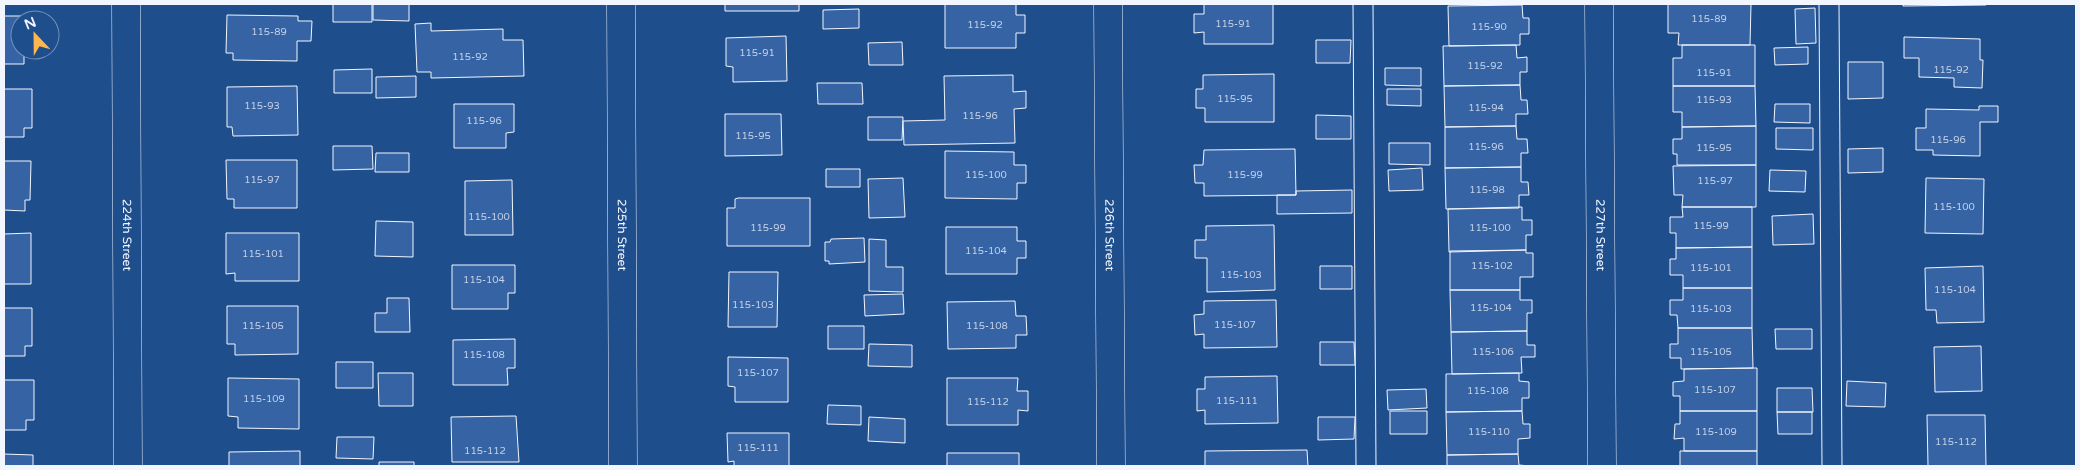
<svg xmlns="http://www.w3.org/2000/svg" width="2080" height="470" viewBox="0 0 2080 470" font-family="'Varela Round',sans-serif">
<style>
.building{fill:#3563a3;stroke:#f2f6ff}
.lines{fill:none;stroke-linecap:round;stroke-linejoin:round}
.service-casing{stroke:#f2f6ff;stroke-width:21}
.minor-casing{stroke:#f2f6ff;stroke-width:29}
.service{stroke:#1f4e8c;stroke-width:19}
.minor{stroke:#1f4e8c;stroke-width:28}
.labels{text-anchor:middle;stroke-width:4;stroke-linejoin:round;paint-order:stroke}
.number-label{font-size:10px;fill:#c3d1e8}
.street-label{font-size:12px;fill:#f2f6ff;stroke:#1f4e8c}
</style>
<rect width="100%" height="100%" fill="#1f4e8c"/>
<path class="building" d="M333,4h39v18h-39z
M373,4h36v17l-36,-1z
M725,4h74v7h-74z
M945,4h71v11h9v18h-9v15h-71z
M1204,4h69v40h-69v-12l-10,1v-19h10z
M1668,4h83l-1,41h-72l1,-12h-11z
M1903,4h83v1l-83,1z
M1522,5l1,13h6v16h-9v11l-71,1 -1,-40z
M1815,8l1,35 -20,1 -1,-35z
M859,9v19l-36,1v-19z
M227,15l71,1v5h14l-1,20h-14v20l-64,-1v-7h-7z
M4,16h27v4h-11v30h11v4l-7,1v9h-20z
M431,23v8l72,-2v11h20l1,36 -93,2v-6h-14l-2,-48z
M786,36l1,45 -54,1v-15l-7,-1v-28z
M1904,37l76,2v21h3l-1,28 -28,-1v-9l-35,-1v-19h-15z
M1316,40h35l-1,23h-34z
M902,42l1,23h-34l-1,-22z
M1516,45l1,13 10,-1v15h-7v13l-76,1 -1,-40z
M1682,45h73v41h-82v-28h9z
M1808,47v17l-33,1 -1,-17z
M1848,62h35v36l-35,1z
M1385,68h36v18l-36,-1z
M372,69v24h-38v-23z
M1274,74v48h-69v-14h-9v-19h7v-14z
M1013,75v17l13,-1v17l-12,1 1,34 -111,2 -1,-24 42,-1 -1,-44z
M416,76v21l-40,1v-21z
M817,83h45l1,21h-45z
M1520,85l1,15h6l1,14h-12v12l-71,1 -1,-41z
M297,86l1,49 -65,1 -1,-9h-5v-40z
M1673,86h82l1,40 -74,1v-15h-9z
M4,89h28v39h-8v9h-20z
M1387,89h34v17l-34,-1z
M454,104h60v28l-8,1v15h-52z
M1775,104h35v19l-36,-1z
M1979,106h19v16h-18v34l-47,-1v-5h-17v-22h10v-19l53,1z
M725,114h56l1,41 -57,1z
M1316,115l35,1v23h-35z
M868,117h35l-1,23h-34z
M1516,126l1,13h10l1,14h-7v14l-76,1v-41z
M1756,126v39h-79v-11h-4v-15h9v-12z
M1776,128h37v22l-37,-1z
M1389,143h41v22l-41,-1z
M333,146h39l1,23 -40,1z
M1883,148v24l-35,1v-24z
M1295,149l1,46 -92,1v-13h-9l-1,-18h9l1,-15z
M945,151l69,1v13h12v18h-9v16l-72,-1z
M376,153h33v19h-34z
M226,160h71v48h-63v-9h-7z
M4,161h27l-1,39h-5v11l-21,-1z
M1756,165v42h-74l1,-12h-9l-1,-29z
M1521,167v15h7l1,13h-10v13l-73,1 -1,-41z
M1422,168l1,22 -34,1 -1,-21z
M826,169h34v18h-34z
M1770,170l36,1 -1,21 -36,-1z
M903,178l2,39 -36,1 -1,-39z
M1926,178l58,1 -1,55 -58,-1z
M512,180l1,55h-48v-54z
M1352,190v23l-75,1v-19h19v-4z
M738,198h72v48h-83v-38h8v-9z
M1522,207v13h10v15h-6v15l-77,2 -1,-43z
M1682,207h70v40l-76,1v-15h-6v-16h13z
M1813,214l1,30 -41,1 -1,-29z
M376,221l37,1v35l-38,-1z
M1274,225l1,65 -68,2v-34h-12v-18h11v-14z
M946,227h71v14h9v17h-9v16h-71z
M31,233v51h-27v-50z
M226,233h73v48h-64v-8l-9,1z
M864,238l1,24 -36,2v-3h-4v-19h5l1,-3z
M869,239l17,1v27h17v25l-34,-1z
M1752,247v41h-69v-13h-13v-16h6v-11z
M1526,250v3h7v24h-13v13h-70v-39z
M452,265h63v28h-7v16h-56z
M1320,266h32v23h-32z
M1983,266l1,56 -47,1 -1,-13h-10l-1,-42z
M729,272h49l-1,55h-49z
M1683,288h69v40h-74l-1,-13h-7v-15h13z
M1450,290h70v10h12v13h-5v18l-76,1z
M903,294l1,20 -39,2 -1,-21z
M387,298h22l1,34h-35v-19h12z
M1276,300l1,47 -73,1v-14l-9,1 -1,-20 10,-1v-13z
M1015,301l1,15h10l1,19h-11v13l-68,1 -1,-47z
M227,306h71v48l-63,1v-11h-8z
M4,308h28v38h-7v10h-21z
M828,326h36v23h-36z
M1678,328h74l1,40 -72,1v-11h-11v-14h8z
M1775,329h37v20h-36z
M1527,331v14h8v12h-14l1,16 -70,1 -1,-42z
M515,339v29h-8l1,17h-55v-45z
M1320,342h34l1,23h-35z
M869,344l43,1v22l-44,-1z
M1981,346l1,45 -47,1 -1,-45z
M728,357l60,1v44h-53v-15l-7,-1z
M336,362h37v26h-37z
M1757,368v43h-77v-15h-7v-14l11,-1v-12z
M378,373h35v33h-34z
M1519,373v8l10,1v16h-7v13l-76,1v-38z
M1277,376l1,47 -73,1v-14l-8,1v-22h8v-12z
M228,378l71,1v50l-61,-1v-11l-10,-1z
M947,378h71l-1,13h11v20l-10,-1v15h-71z
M4,380h30v40h-8v10h-22z
M1847,381l39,2 -1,24 -39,-1z
M1777,388h35l1,24h-36z
M1426,389l1,19 -39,2 -1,-20z
M828,405l33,1v19l-34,-1z
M1390,411h37v23h-37z
M1522,411l1,13h7v14l-12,1v15l-71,1 -1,-43z
M1680,411h77v40h-73v-13l-10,1 1,-15h5z
M1777,412h35v22h-34z
M1927,415h58l1,51h-58z
M516,416l3,46h-67l-1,-45z
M869,417l36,2v24l-37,-2z
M1318,417h37l-1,22 -36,1z
M727,433h62v33h-55v-5l-6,1z
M337,437h37l-1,22 -37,-1z
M1307,450l1,16h-103v-15z
M300,451v15h-71v-14z
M1680,451h77v15h-77z
M947,453h72v13h-72z
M4,454l29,1v11h-29z
M1518,454l1,11 11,1h-83v-11z
M379,462h35v4h-35z"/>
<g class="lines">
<g class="service-casing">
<path id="service" d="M1363,4l3,462
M1829,4l3,462"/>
</g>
<g class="minor-casing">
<g id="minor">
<path id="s1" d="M126,4l2,462"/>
<path id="s2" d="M621,4l2,462"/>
<path id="s3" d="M1108,4l3,462"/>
<path id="s4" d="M1599,4l3,462"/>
</g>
</g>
<use href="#service" class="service"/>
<use href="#minor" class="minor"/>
</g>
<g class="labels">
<g class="number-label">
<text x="1709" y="22">115-89</text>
<text x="1233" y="27">115-91</text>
<text x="985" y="28">115-92</text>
<text x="1489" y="30">115-90</text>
<text x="269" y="35">115-89</text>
<text x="757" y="56">115-91</text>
<text x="470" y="60">115-92</text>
<text x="1485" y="69">115-92</text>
<text x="1951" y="73">115-92</text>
<text x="1714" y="76">115-91</text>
<text x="1235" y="102">115-95</text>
<text x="1714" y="103">115-93</text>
<text x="262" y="109">115-93</text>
<text x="1486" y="111">115-94</text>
<text x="980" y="119">115-96</text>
<text x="484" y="124">115-96</text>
<text x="753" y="139">115-95</text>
<text x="1948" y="143">115-96</text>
<text x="1486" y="150">115-96</text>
<text x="1714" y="151">115-95</text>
<text x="986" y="178">115-100</text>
<text x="1245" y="178">115-99</text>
<text x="262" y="183">115-97</text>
<text x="1715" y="184">115-97</text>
<text x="1487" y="193">115-98</text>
<text x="1954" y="210">115-100</text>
<text x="489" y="220">115-100</text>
<text x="1711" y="229">115-99</text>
<text x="768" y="231">115-99</text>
<text x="1490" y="231">115-100</text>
<text x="986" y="254">115-104</text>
<text x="263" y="257">115-101</text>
<text x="1492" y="269">115-102</text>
<text x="1711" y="271">115-101</text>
<text x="1241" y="278">115-103</text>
<text x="484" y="283">115-104</text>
<text x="1955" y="293">115-104</text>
<text x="753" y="308">115-103</text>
<text x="1491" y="311">115-104</text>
<text x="1711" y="312">115-103</text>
<text x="1235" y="328">115-107</text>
<text x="263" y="329">115-105</text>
<text x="987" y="329">115-108</text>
<text x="1493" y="355">115-106</text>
<text x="1711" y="355">115-105</text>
<text x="484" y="358">115-108</text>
<text x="758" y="376">115-107</text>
<text x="1715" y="393">115-107</text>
<text x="1488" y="394">115-108</text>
<text x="264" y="402">115-109</text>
<text x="1237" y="404">115-111</text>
<text x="988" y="405">115-112</text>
<text x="1489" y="435">115-110</text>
<text x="1716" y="435">115-109</text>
<text x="1956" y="445">115-112</text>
<text x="758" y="451">115-111</text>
<text x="485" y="454">115-112</text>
</g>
<g class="street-label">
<text dy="4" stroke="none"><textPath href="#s1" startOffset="231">224th Street</textPath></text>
<text dy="4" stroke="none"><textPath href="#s2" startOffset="231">225th Street</textPath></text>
<text dy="4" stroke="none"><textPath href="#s3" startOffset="231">226th Street</textPath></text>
<text dy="4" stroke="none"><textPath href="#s4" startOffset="231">227th Street</textPath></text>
</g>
</g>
<rect width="2080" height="470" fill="none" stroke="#f2f6ff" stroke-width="10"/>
<g transform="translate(35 35) rotate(338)"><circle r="24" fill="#1f4e8c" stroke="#7391ba"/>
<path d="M0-4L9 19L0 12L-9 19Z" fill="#ffb74d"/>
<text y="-8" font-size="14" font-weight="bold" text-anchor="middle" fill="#f2f6ff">N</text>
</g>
</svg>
